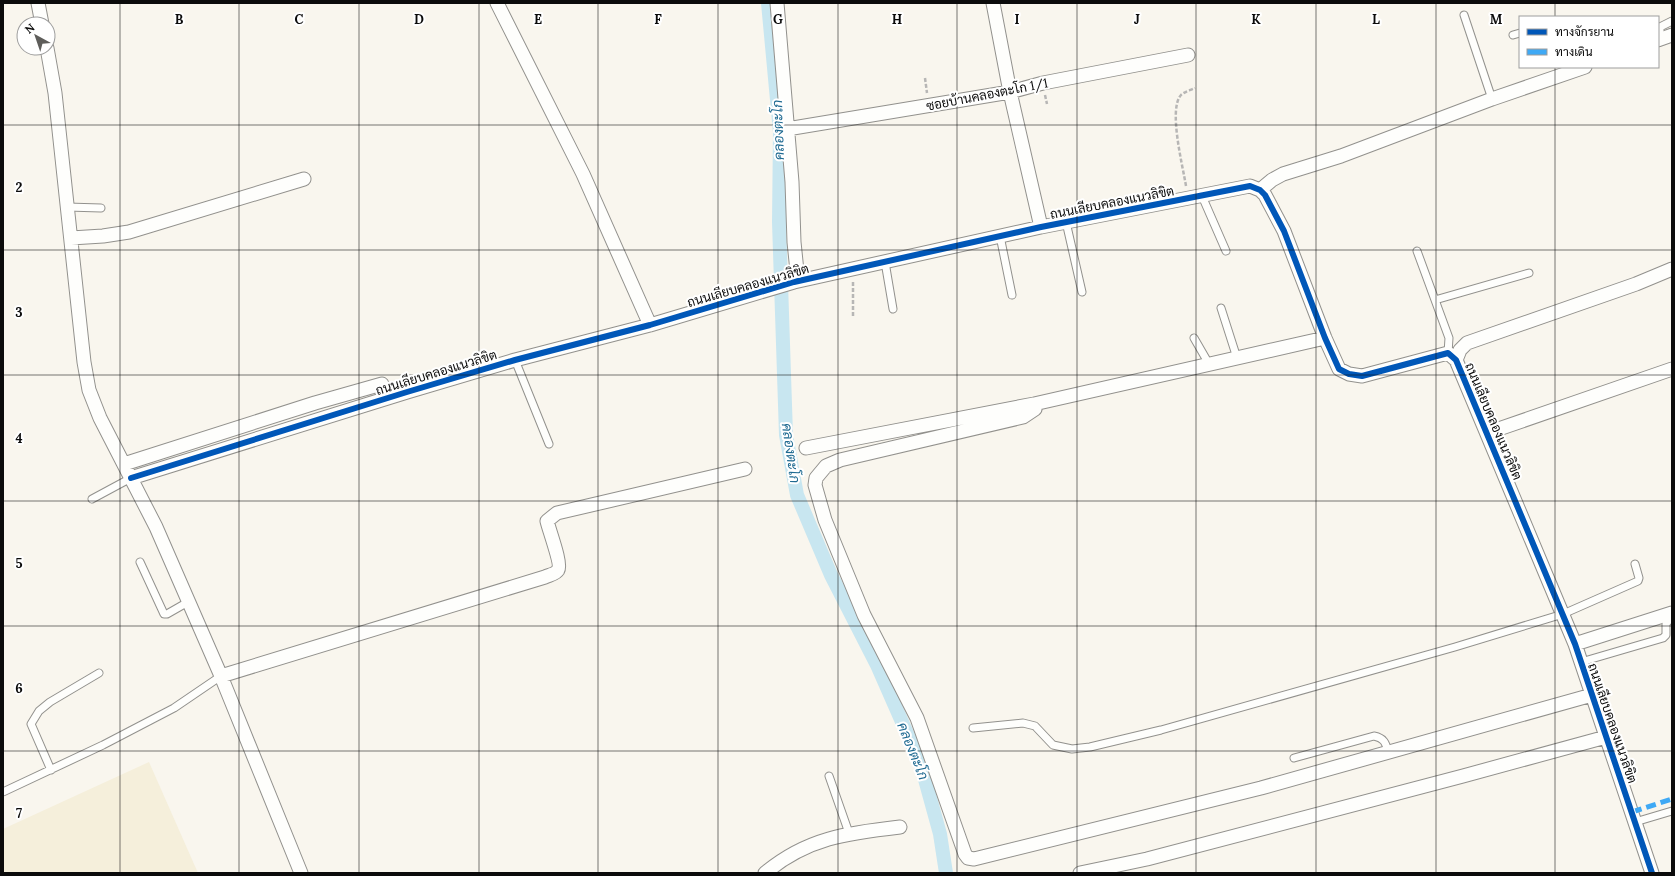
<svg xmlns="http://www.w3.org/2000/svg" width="1675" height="876" viewBox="0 0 1675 876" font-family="Lora,Sarabun,serif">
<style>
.farmland{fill:#f5efdb}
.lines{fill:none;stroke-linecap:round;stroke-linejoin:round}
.canal{stroke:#c8e6f0;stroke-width:14}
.lane-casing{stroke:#92918d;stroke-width:9}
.street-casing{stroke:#92918d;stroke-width:15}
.path{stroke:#b7b6b5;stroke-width:2.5;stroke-dasharray:4 2;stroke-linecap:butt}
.lane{stroke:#fefefc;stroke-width:7}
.street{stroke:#fefefc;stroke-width:13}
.quiet{stroke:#3fa9f5;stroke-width:5;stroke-dasharray:10 5;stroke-linecap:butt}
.cycleway-casing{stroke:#fff;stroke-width:8}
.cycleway{stroke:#0057b8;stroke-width:6}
.grid{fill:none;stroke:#0b0b0b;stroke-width:1;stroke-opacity:0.55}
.labels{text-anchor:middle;stroke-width:4;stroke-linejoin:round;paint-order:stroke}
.street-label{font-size:13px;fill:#0b0b0b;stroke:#fff}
.water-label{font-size:14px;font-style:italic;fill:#1f6a91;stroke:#fff}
.grid-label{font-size:13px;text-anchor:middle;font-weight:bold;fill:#0b0b0b;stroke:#fff;stroke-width:4;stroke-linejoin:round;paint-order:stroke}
</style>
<rect width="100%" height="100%" fill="#f9f6ee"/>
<path class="farmland" d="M149,762l49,111h-195v-44z"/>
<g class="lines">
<path class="canal" d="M768,3l12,129 -1,90 7,213 11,60 34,80 46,90 44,100 19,69 6,39"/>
<g class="lane-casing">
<path id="lane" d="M1464,15l28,84
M1513,35l7,-2
M1660,40v-13l12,-6
M1202,196l24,55
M67,207l34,1
M1066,222l16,70
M1000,236l12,59
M1417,251l32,87 -1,15
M885,262l8,47
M1435,300l94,-27
M1221,308l16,50
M1194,338l15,26
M515,360l34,84
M92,499l39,-21
M140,562l24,52h3l21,-12
M1581,662l82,-24 3,-3v-11l2,-3 4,-2
M973,728l50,-5 12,3 18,19 19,4 18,-2 71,-17 294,-83 108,-33 75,-33 1,-3 -4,-14
M1294,758l80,-22c10,2 12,7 14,16
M51,770l-20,-46 8,-13 11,-9 49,-29
M829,776l20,57
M3,792l100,-47 71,-37 47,-32
M1635,822l37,-11"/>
</g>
<g class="street-casing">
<path id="street" d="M38,3l4,21
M497,3l86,171 67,151
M777,3l15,179 2,60 4,39
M993,3l17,89 31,135
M1658,40l14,-5
M47,48l8,45 29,269 5,28 11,28 56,109 65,149 80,197
M787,129l223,-37 33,-9 145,-28
M1260,190l12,-10 11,-6 58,-18 151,-57 93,-32
M71,238l32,-2 26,-4 175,-53
M1456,360l4,-10 7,-7 169,-59 36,-15
M1034,404l1,5 -12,8 -183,43 -14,6 -10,12 -1,7 10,35 39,95 53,103 48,136 3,4 6,1 287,-71 331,-93
M1487,433l185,-64
M806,448l228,-44 291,-66
M124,464l191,-61 67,-19
M131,478l276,-86 108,-32 135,-35 144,-43 247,-55 209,-41 10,4 5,5 19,36 41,107 14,31 10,5 13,2 86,-23 8,7 119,284 77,229
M1575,644l97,-31
M221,676l324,-99c4,-2 11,-3 13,-7 4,-6 -9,-40 -11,-49l10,-8 188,-44
M765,873c42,-35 82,-40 135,-46
M1080,873l67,-14 316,-83 143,-39"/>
</g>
<path class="path" d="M925,78l2,15
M1045,95l2,9
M1186,186c-3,-19 -18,-77 -5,-91 3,-3 10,-5 14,-7
M853,282v34"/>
<use href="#lane" class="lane"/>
<use href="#street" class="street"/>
<path class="quiet" d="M1632,812l40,-13"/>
<g class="cycleway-casing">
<path id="cycleway" d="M131,478l276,-86 108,-32 135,-35 144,-43 247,-55 209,-41 10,4 5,5 19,36 41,107 14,31 10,5 13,2 86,-23 8,7 119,284 77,229"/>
</g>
<use href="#cycleway" class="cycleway"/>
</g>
<path class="grid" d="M120,3v870M239,3v870M359,3v870M479,3v870M598,3v870M718,3v870M838,3v870M957,3v870M1077,3v870M1196,3v870M1316,3v870M1436,3v870M1555,3v14M1555,67v806M3,125h1669M3,250h1669M3,375h1669M3,501h1669M3,626h1669M3,751h1669"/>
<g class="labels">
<g class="street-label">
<text transform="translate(987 94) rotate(-11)" y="5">ซอยบ้านคลองตะโก 1/1</text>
<text transform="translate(1112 202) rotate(-11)" y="5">ถนนเลียบคลองแนวลิขิต</text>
<text transform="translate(748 285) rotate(-16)" y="5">ถนนเลียบคลองแนวลิขิต</text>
<text transform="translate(436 372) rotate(-17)" y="5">ถนนเลียบคลองแนวลิขิต</text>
<text transform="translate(1494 421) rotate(67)" y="5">ถนนเลียบคลองแนวลิขิต</text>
<text transform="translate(1613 723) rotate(71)" y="5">ถนนเลียบคลองแนวลิขิต</text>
</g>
<g class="water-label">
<text transform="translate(778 130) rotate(-92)" y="5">คลองตะโก</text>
<text transform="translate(791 453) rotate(82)" y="5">คลองตะโก</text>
<text transform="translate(913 751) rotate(68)" y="5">คลองตะโก</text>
</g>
</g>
<g class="grid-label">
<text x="179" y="24">B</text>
<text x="299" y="24">C</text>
<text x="419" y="24">D</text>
<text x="538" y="24">E</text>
<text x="658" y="24">F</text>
<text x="778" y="24">G</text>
<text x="897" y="24">H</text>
<text x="1017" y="24">I</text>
<text x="1137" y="24">J</text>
<text x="1256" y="24">K</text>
<text x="1376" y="24">L</text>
<text x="1496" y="24">M</text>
<text x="19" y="192">2</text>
<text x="19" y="317">3</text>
<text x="19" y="443">4</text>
<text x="19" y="568">5</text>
<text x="19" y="693">6</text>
<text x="19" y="818">7</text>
</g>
<rect width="1675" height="876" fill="none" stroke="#0b0b0b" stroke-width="8"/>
<rect x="1519" y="16" width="140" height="52" fill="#ffffff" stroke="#9d9d9d"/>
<rect x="1527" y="29" width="20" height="6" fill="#0057b8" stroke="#9d9d9d"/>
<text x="1555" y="36" font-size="12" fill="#0b0b0b">ทางจักรยาน</text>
<rect x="1527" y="49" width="20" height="6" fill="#3fa9f5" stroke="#9d9d9d"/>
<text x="1555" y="56" font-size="12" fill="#0b0b0b">ทางเดิน</text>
<g transform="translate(36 36) rotate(320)"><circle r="19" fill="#ffffff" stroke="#9d9d9d"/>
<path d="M0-3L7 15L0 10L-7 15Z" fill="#5e5d5a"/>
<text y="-6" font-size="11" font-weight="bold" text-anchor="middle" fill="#0b0b0b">N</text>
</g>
</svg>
